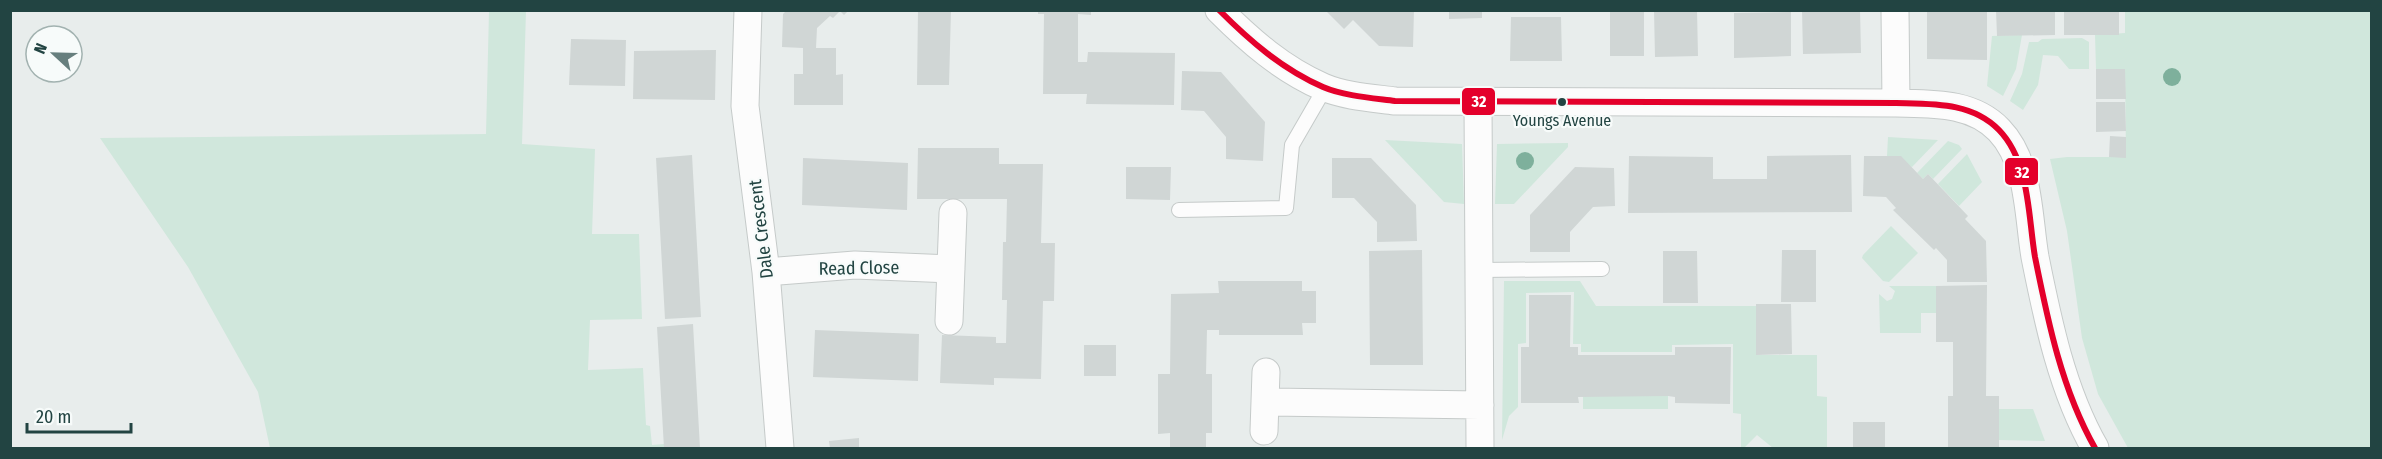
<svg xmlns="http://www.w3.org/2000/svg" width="2382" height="459" viewBox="0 0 2382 459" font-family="'Fira Sans Condensed',sans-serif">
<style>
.green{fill:#d0e7dc}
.building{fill:#d0d6d5}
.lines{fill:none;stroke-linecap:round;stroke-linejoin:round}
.lane-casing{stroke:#c5cac9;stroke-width:16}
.street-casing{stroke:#c5cac9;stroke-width:29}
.lane{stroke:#fcfcfc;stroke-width:14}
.street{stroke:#fcfcfc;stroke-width:27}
.bus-1-casing{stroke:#f7fbfa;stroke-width:10}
.bus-1{stroke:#e4002b;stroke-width:6}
.tree{fill:#7eb09c}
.bus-dot{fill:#224442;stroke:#f7fbfa;stroke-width:2}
.labels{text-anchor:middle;stroke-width:4.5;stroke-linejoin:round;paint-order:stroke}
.bus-label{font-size:16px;fill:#224442;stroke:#f7fbfa}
.street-label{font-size:18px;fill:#224442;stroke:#f7fbfa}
.line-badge{stroke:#f7fbfa;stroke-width:2}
.badge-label{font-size:16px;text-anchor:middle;font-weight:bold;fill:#fff}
</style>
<rect width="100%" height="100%" fill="#e8edec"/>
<path class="green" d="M489,11h37l-4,133 73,5 -3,85h47l3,85 -52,1 -2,50 55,-2 3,57 4,1 2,19 12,-1v4h-394l-12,-56 -70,-125 -88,-129 386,-4z
M2125,11h246v437h-243l-30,-54 -16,-56 -15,-107 -17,-72 17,-2h59l-1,-88h-29l-1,-34 30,-2z
M2022,35l-6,34 -13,27 -16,-10 5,-50z
M2082,38l7,4v27h-20l-11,-13 -15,-1 -5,30 -15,25 -13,-9 12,-27 7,-32h9l4,-3z
M1888,137l50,3 -26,27 -25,-11z
M1385,140l77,4 2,60 -20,-2z
M1948,141l11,4 3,4 -29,30 -5,-5 -5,5 -6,-6z
M1568,143v4l-54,57h-19l2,-60z
M1967,154l15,28 -23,24 -21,-22z
M1891,226l27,27 -29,29 -6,-1 -21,-23 1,-3z
M1504,281h76l16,25h160v49h61v41l10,1v51h-54l-16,-13 -13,13h-3v-34l-8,-1v-69l-61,1v7h-91v-8h-8l1,-52 -48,1v50l-8,1v63l-9,9 -7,24z
M1889,286h47v27h-15v20h-41l-1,-39 8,7 5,-2 3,-8z
M1583,396h85v13h-85z
M1999,409h34l12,32 -46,-1z"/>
<path class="building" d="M787,10h62l-5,5 -4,-4 -7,7 -3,-2 -13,12 -1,20h20v27l7,-1v31h-49v-31h9v-26l-21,-1 1,-33z
M918,10h33l-2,75h-32z
M1038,10h53v5l-13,-1v48h9l1,-10 87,1 -1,52 -88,-1 1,-10h-44l1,-80h-6z
M1325,10h89l-1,37 -34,-1 -26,-26 -9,9z
M1449,10h33v8l-33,1z
M1610,10h34v46h-34z
M1654,10h43l1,46 -43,1z
M1802,10h58l1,43 -58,1z
M1927,10h60v50l-60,-1z
M1996,10h59v25l-58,1z
M2064,10h55v25h-55z
M1791,12v44l-57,2v-45z
M1511,17h50l1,44h-52z
M571,39l55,1 -1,46 -56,-1z
M716,50l-1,50 -82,-1 1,-48z
M2096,69h29l1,30h-30z
M1182,71l39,1 44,50 -2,39 -37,-2v-22l-22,-26 -23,-1z
M2096,102h29l1,29 -30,1z
M2110,136l16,1v21l-17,-1z
M918,148h81v16h44l-2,79h14l-1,58h-11l-2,78 -47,-1v7l-54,-2 2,-48 54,2v6h10l1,-43h-5l1,-58h3l1,-43h-90z
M692,155l9,162 -36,2 -9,-161z
M1851,155l1,57 -224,1 1,-57 84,1v22h54v-23z
M1864,156h37l22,23 5,-5 40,42 -3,3 21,22 1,41h-40v-22l-11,-12 -2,2 -41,-40 3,-2 -10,-11 -23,-1z
M803,158l105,5 -1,47 -105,-5z
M1332,158h39l45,47 1,36 -40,1v-20l-23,-24h-22z
M1126,167h45l-1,33 -44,-1z
M1575,167l39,1 1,38 -22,1 -23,25v20h-40v-37z
M1422,250l1,115h-53l-1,-114z
M1782,250h34v52h-35z
M1663,251h34l1,52h-35z
M1218,281h84v10h14v32h-14l1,12h-84v-5h-12l-1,44h6v59h-6v15h-36v-15l-12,1v-60h12l1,-80 48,-1z
M1987,285l-1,111h13v52h-51v-52h5v-54h-17v-56z
M1529,295h42l-1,52h8v8h97v-8h56l-1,57 -55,-1v-6l-7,-1 -90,1 1,6h-58v-56h8z
M1756,304h35l1,50 -36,1z
M693,324l7,124h-36l-7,-121z
M815,330l104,4 -1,47 -105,-4z
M1084,345h32v31h-32z
M1853,422h32v26h-32z
M859,438v10h-29l-1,-7z"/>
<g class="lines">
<g class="lane-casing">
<path id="lane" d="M1179,210l107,-2 6,-63 33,-57
M1480,270l122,-1"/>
</g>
<g class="street-casing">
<path id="street" d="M748,10l-3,96 21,166 14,176
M1219,10c31,31 63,59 104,77 21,9 49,11 72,14l501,2c37,1 76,-1 103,27 31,32 29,86 36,127 13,65 27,133 60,191
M1895,10l1,93
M1478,103l2,345
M766,272l89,-7 96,4
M949,321l4,-108
M1266,402l214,3
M1264,431l2,-59"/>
</g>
<use href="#lane" class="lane"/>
<use href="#street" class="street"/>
<g class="bus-1-casing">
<path id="bus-1" d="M1219,10c31,31 63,59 104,77 21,9 49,11 72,14l501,2c37,1 76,-1 103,27 31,32 29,86 36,127 13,65 27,133 60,191"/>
</g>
<use href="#bus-1" class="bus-1"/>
</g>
<g class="tree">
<circle cx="2172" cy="77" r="9"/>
<circle cx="1525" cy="161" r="9"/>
</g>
<circle class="bus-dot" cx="1562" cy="102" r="5"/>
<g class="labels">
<g class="bus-label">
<text x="1562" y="126">Youngs Avenue</text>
</g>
<g class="street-label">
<text transform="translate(761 229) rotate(-97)" y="6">Dale Crescent</text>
<text transform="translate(859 268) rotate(-1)" y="6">Read Close</text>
</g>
</g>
<g class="line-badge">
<rect x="1461" y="87" width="35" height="29" rx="6" fill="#e4002b"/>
<rect x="2004" y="157" width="35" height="29" rx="6" fill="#e4002b"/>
</g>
<g class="badge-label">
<text x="1479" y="107">32</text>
<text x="2022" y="178">32</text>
</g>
<rect width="2382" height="459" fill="none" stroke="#224442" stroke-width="24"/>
<g transform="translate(54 54) rotate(292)"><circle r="28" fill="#f7fbfa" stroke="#a2b2b0" stroke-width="1.5"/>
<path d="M0-4.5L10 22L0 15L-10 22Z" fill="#677f7e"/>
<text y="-9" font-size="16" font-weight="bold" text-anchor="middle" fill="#224442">N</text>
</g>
<path d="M27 423v9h104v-9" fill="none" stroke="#224442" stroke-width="3"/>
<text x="36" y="423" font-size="18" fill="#224442" stroke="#f7fbfa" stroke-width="4.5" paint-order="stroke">20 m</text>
</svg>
